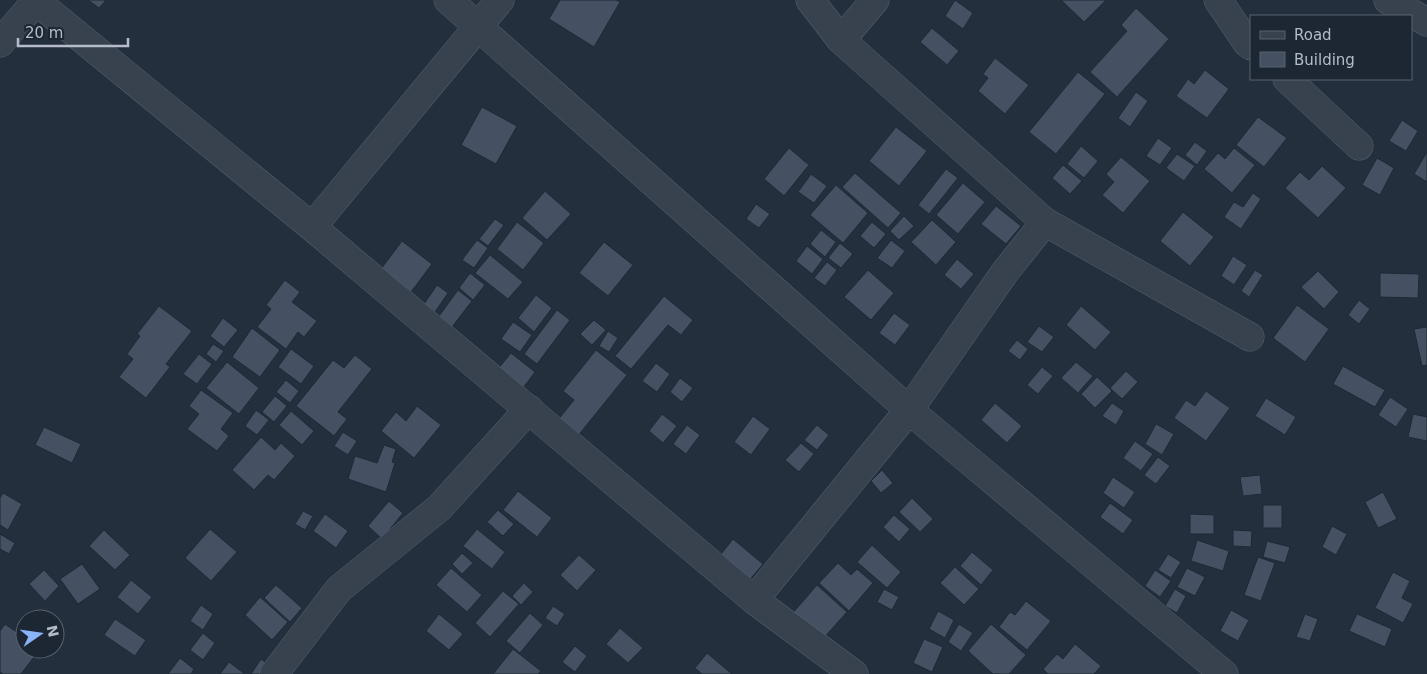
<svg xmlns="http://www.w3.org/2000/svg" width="1427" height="674" viewBox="0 0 1427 674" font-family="'DejaVu Sans',sans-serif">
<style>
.building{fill:#455162;stroke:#1f2835}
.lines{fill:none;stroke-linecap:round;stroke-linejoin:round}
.street-casing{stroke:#565f6c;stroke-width:29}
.street{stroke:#38414e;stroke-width:28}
</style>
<rect width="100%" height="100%" fill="#242f3e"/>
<path class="building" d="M88,0h18l-7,8z
M560,0h56l4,2 -26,45 -45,-28z
M955,0l18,13 -10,16 -18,-13z
M1061,0h45l-22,22z
M1136,8l33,31 -52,58 -27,-25 37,-41 -6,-6z
M932,28l27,23 -12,14 -27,-23z
M995,58l34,27 -24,29 -27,-23 10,-13 -5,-4z
M1205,70l24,19 -22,29 -31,-22 12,-17 6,5z
M1078,72l27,22 -49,60 -27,-22z
M1136,92l12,9 -18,26 -12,-9z
M482,107l35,19 -21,38 -35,-19z
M1258,117l29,21 -23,29 -28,-22z
M1402,120l16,11 -12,20 -17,-10z
M896,127l31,24 -28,35 -30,-25z
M1158,138l14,10 -12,17 -14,-9z
M1195,142l12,9 -10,14 -12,-10z
M1081,146l17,15 -14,17 -17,-14z
M789,148l20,17 -25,31 -20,-17z
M1234,148l21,17 -23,28 -28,-24 14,-16 7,6z
M1427,152v30l-13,-8z
M1177,154l18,12 -11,15 -18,-13z
M1121,157l29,24 -27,32 -21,-18 12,-13 -8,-8z
M1377,158l17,10 -14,27 -18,-10z
M1063,165l19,16 -12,13 -18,-16z
M1322,166l24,22 -28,30 -33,-30 15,-16 9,8z
M946,169l12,9 -29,36 -11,-9z
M855,173l46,40 -13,15 -46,-41z
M811,174l16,12 -13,17 -16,-11z
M963,183l22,19 -27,32 -22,-19z
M836,185l32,28 -25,30 -33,-28z
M545,191l26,23 -24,26 -25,-22z
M1253,193l8,6 -20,30 -17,-12 10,-15 9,5z
M756,204l14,10 -11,14 -13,-9z
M996,206l25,20 -15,18 -25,-20z
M1183,212l31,25 -24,29 -30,-25z
M904,216l10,10 -15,14 -9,-9z
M495,219l9,6 -16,21 -9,-7z
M932,220l24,22 -20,23 -25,-23z
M517,222l27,21 -21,27 -26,-21z
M872,222l14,12 -12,14 -14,-12z
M821,230l15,12 -11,15 -15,-13z
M477,240l11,8 -14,20 -12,-8z
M891,240l14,11 -13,17 -15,-10z
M402,241l30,23 -21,28 -30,-23z
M604,242l29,23 -25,31 -29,-23z
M840,243l13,11 -12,14 -13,-10z
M807,246l16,13 -11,15 -16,-13z
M490,255l33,27 -15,17 -33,-26z
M1233,256l14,9 -13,20 -13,-9z
M957,259l17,15 -13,15 -17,-14z
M827,262l10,8 -12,16 -11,-8z
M868,270l26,23 -23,27 -27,-23z
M1255,270l8,5 -14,22 -8,-6z
M1318,271l21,21 -15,17 -23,-22z
M470,273l15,12 -12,15 -14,-12z
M1380,273l39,1 -1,24 -38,-1z
M285,280l15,12 -8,10 25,19 -13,16 -6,-5 -12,17 -29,-22 14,-18 -5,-4z
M437,285l11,8 -13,19 -11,-8z
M458,290l14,11 -20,26 -13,-11z
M536,295l16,13 -18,24 -16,-14z
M664,296l29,24 -12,15 -13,-10 -37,44 -16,-13z
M1359,300l11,9 -11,15 -11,-9z
M1297,305l32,24 -24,33 -32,-24z
M159,306l33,25 -26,33 4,3 -24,31 -27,-21 14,-18 -6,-5 13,-18 -3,-2z
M1081,306l30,26 -16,18 -29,-25z
M557,310l13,10 -33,44 -13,-10z
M894,313l16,12 -15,20 -16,-12z
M223,318l15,12 -14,17 -14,-11z
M594,320l12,10 -14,15 -12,-11z
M513,322l19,13 -12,17 -19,-13z
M1039,326l15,11 -12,15 -15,-10z
M1427,327v38l-5,1 -8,-37z
M252,328l28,22 -20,27 -28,-20z
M608,331l10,7 -9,14 -10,-6z
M1017,340l11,9 -8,11 -12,-9z
M213,344l11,7 -8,11 -10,-8z
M291,349l23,17 -13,18 -23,-17z
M596,350l31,25 -50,62 -20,-16 17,-21 -11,-9z
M511,353l24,19 -12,16 -25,-19z
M199,354l13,10 -15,20 -14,-10z
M355,355l17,14 -34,43 9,7 -13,17 -38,-30 37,-46 11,8z
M227,362l32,26 -20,26 -33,-26z
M1076,362l17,14 -15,17 -17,-15z
M656,363l14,11 -13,18 -15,-11z
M1343,366l42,24 -10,17 -42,-23z
M1042,367l11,9 -15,18 -11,-9z
M1126,371l12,11 -16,17 -12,-11z
M1097,377l15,14 -17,17 -14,-14z
M680,378l13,10 -11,14 -12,-10z
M286,380l13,11 -9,12 -14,-11z
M201,390l32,23 -12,16 8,7 -12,15 -30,-22 12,-15 -10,-8z
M1206,391l24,17 -24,33 -32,-23 12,-18 9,6z
M275,396l12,10 -13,16 -12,-10z
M1390,397l18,12 -12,18 -18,-12z
M1266,398l30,19 -11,18 -30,-19z
M995,403l27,23 -15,17 -26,-23z
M1112,403l12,8 -8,14 -14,-9z
M417,406l24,19 -27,33 -33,-27 15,-19 10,9z
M256,410l13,10 -12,15 -12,-9z
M291,411l23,20 -12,14 -23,-20z
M662,414l15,12 -14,17 -14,-12z
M1413,414l14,3v24l-19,-4z
M753,416l17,13 -19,26 -17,-13z
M1156,424l18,10 -12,21 -17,-11z
M687,425l13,10 -14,19 -13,-10z
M817,425l12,10 -12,15 -13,-10z
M44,427l37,17 -9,19 -37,-18z
M343,432l14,9 -9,14 -14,-9z
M261,437l14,13 6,-7 14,13 -21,24 -6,-5 -14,15 -22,-20z
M1135,441l18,13 -12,17 -18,-13z
M801,443l13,11 -15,18 -14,-12z
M384,445l12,4 -4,13 3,1 -9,29 -38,-13 7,-23 22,7z
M1158,457l12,9 -14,18 -12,-9z
M882,470l11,13 -12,10 -10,-12z
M1260,475l2,19 -19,2 -3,-19z
M1113,477l22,15 -11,16 -21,-15z
M518,491l34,27 -15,19 -34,-27z
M1383,492l14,27 -19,9 -13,-26z
M3,493l19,11 -14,26 -8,-5v-27z
M912,498l21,21 -13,13 -21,-20z
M389,501l14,12 -21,26 -14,-13z
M1110,503l23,17 -10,14 -23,-17z
M1263,505h19v23h-19z
M498,510l16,14 -11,12 -16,-14z
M303,511l10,5 -8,14 -10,-6z
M325,514l23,17 -12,17 -23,-17z
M1190,514l24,1v19h-24z
M894,515l16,14 -11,13 -16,-15z
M1332,526l15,8 -11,21 -14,-8z
M210,529l27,23 -26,29 -26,-23z
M477,529l28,23 -13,17 -29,-23z
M104,530l26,25 -15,15 -26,-24z
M1233,530l19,1 -1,16 -18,-1z
M0,534l15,9 -6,11 -9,-5z
M733,539l30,25 -16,19 -30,-24z
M1197,540l32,11 -6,20 -32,-10z
M1267,541l23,6 -5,16 -22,-6z
M872,545l29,27 -14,16 -30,-26z
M972,552l21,18 -12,15 -21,-19z
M462,553l11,10 -11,11 -10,-10z
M1168,554l13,8 -10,16 -13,-8z
M579,555l17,15 -19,21 -17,-16z
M1258,557l17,6 -14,38 -17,-6z
M838,563l13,12 6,-6 16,14 -24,28 -30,-28z
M82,564l18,25 -22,15 -18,-25z
M955,567l24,22 -15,16 -24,-22z
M451,568l31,27 -15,17 -31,-27z
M1187,568l18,9 -10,19 -18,-9z
M44,570l15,16 -14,15 -16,-17z
M1155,570l16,11 -11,16 -15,-11z
M1393,572l17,9 -8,17 11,6 -10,19 -28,-15z
M131,580l21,17 -14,17 -21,-17z
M524,583l9,9 -12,13 -9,-9z
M276,585l26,23 -12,14 -26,-24z
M817,585l30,27 -26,29 -30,-26z
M884,589l15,8 -7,13 -15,-8z
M1175,589l11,7 -9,17 -12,-7z
M503,591l16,13 -29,33 -15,-14z
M260,597l28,25 -16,18 -27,-25z
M1026,601l25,20 -24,29 -28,-23 11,-15 5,3z
M201,605l12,9 -10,16 -13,-9z
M553,606l12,8 -8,12 -12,-8z
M1231,610l18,10 -11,21 -18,-10z
M938,611l16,9 -9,18 -16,-9z
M530,613l13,12 -23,28 -14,-12z
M439,614l24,20 -14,16 -23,-19z
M1305,614l13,5 -8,22 -14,-4z
M1357,614l35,15 -7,18 -36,-16z
M115,619l31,21 -11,16 -31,-21z
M5,624l20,14v11h15l-19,25h-18l-3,-2v-41z
M959,624l14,9 -12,18 -13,-9z
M991,624l35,31 -17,19h-16l-25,-23z
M620,628l23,20 -15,15 -22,-19z
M203,633l12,10 -12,17 -13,-10z
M924,639l19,8 -11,25 -19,-9z
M1075,644l26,22 -7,8h-46l-5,-5 14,-15 6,5z
M575,646l12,10 -12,16 -13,-10z
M513,649l28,22 -3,3h-45z
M707,653l25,21h-30l-7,-6z
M180,658l14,11 -3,5h-23z
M261,659l12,9 -5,6h-17z
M229,662l16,12h-25z"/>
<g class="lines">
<g class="street-casing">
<path id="street" d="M448,0l461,410 315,264
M1218,0l29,43 4,3
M1388,0l39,22
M36,1l276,226 442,373 100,74
M841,40l34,-40
M0,43l37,-43
M1287,79l72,67
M1045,222l205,115
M312,227l188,-227
M754,600l155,-190 96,-138 40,-50 -204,-182 -31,-40
M274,674l65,-85 100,-81 90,-99"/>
</g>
<use href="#street" class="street"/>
</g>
<rect x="1250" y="15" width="162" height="65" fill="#1d2633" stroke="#59626f"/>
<rect x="1260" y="31" width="25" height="8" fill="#38414e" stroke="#59626f"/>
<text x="1294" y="40" font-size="15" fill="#b4bcc9">Road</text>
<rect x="1260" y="52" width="25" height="15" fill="#455162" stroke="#59626f"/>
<text x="1294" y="65" font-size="15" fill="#b4bcc9">Building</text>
<g transform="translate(40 634) rotate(77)"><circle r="24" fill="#1d2633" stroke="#59626f"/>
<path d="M0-4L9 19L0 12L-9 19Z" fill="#8ab4f8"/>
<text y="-8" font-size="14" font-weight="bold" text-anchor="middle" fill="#b4bcc9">N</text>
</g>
<path d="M18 38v8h110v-8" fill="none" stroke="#b4bcc9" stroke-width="2.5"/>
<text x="25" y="38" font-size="15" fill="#b4bcc9" stroke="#1d2633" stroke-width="4" paint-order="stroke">20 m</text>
</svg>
